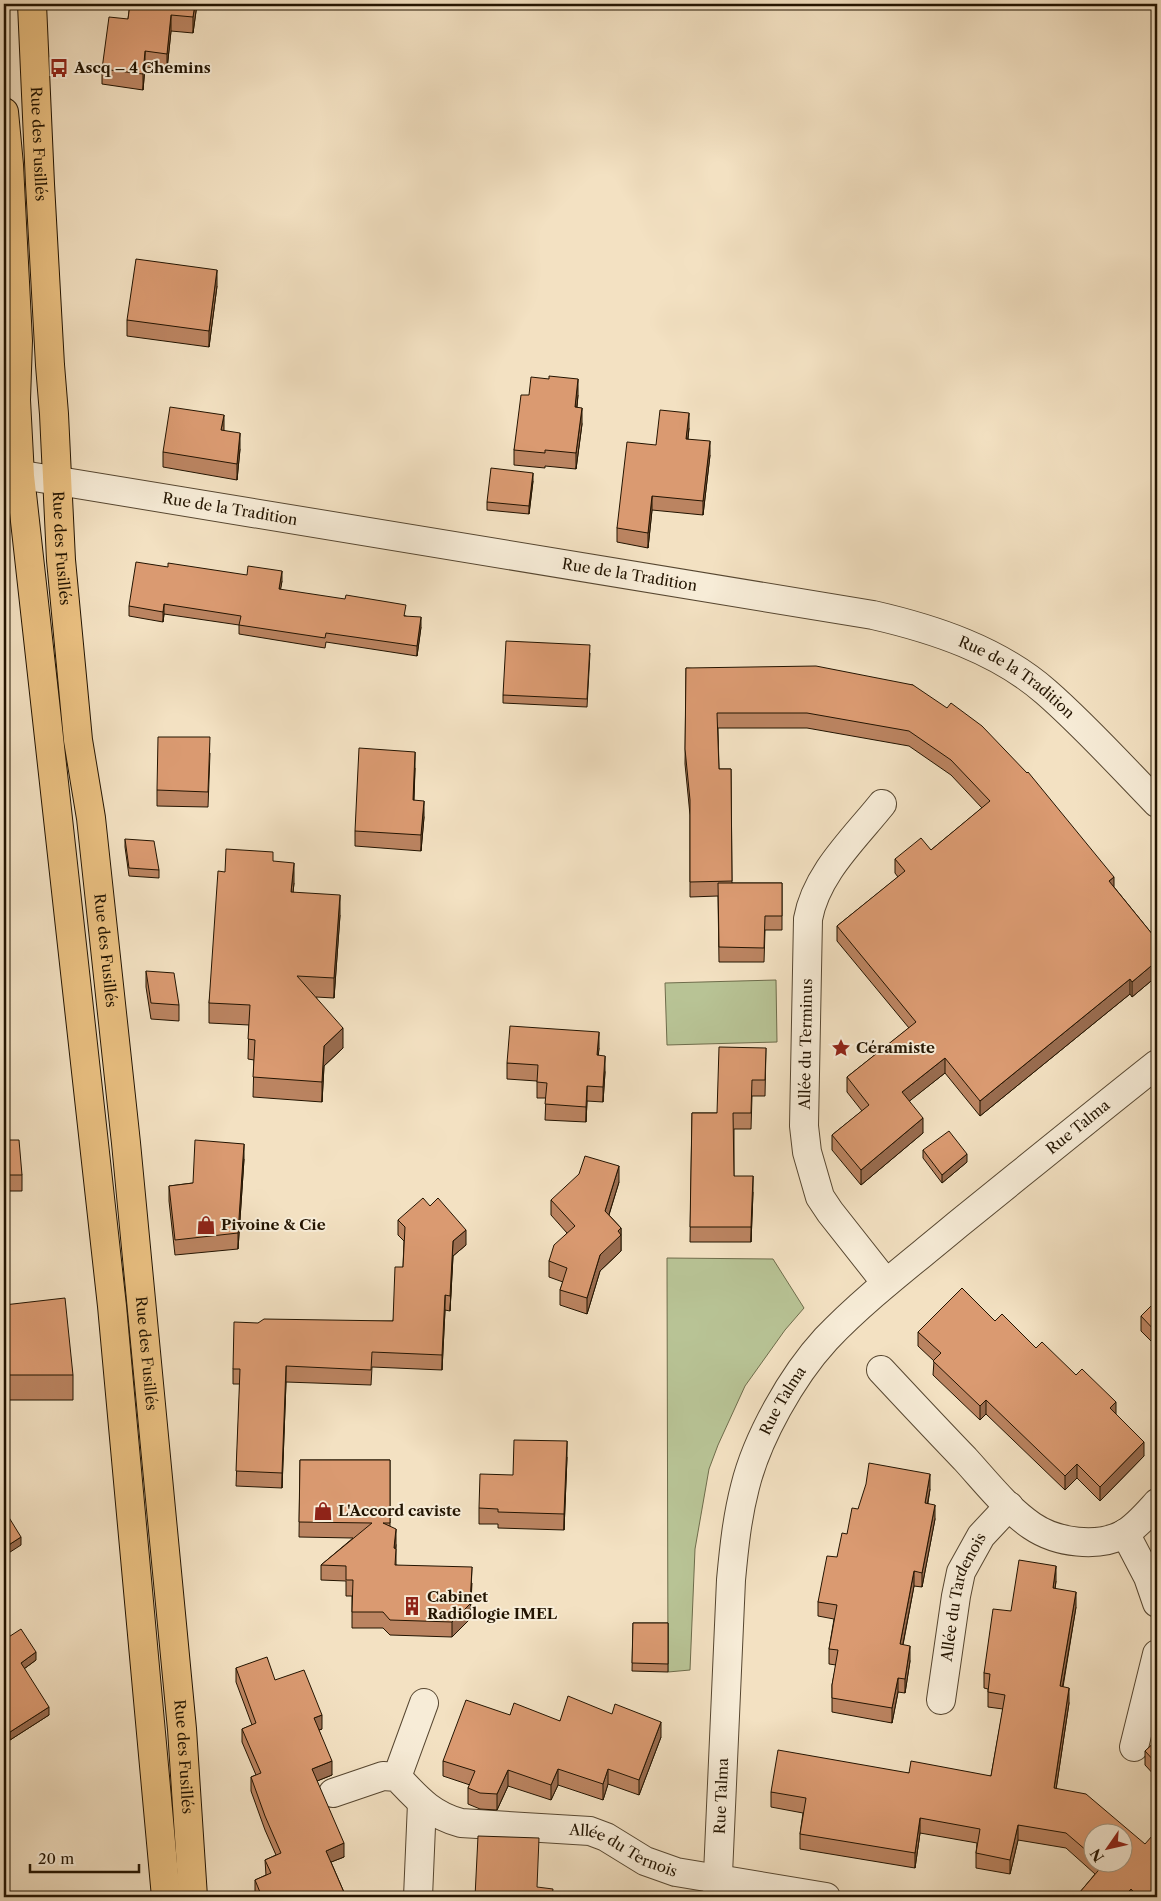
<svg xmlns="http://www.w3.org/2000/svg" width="1161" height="1901" viewBox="0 0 1161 1901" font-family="'Libre Caslon Text',serif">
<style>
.green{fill:#b8c395;stroke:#6e6c4b}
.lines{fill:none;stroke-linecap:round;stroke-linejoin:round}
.minor-casing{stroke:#574731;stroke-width:30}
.tertiary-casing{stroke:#574731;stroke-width:30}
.primary-casing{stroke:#231401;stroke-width:30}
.minor{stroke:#f7ecd7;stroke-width:28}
.tertiary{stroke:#f7ecd7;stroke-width:28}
.primary{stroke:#eac081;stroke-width:28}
.wall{fill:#bb8461;stroke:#231401;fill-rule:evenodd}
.shaded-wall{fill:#996c4f;stroke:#231401}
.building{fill:#da9a71;stroke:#231401}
.labels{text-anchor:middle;stroke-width:4;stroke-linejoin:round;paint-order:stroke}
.poi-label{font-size:15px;font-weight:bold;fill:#231401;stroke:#f7ecd7;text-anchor:start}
.street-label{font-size:15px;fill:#231401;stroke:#f7ecd7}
</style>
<rect width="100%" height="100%" fill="#f3e1c2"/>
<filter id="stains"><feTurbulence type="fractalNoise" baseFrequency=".004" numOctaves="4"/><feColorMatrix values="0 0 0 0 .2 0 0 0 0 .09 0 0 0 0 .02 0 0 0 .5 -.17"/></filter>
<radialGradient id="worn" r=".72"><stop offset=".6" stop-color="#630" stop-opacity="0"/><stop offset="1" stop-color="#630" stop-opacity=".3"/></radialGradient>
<path class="green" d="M776,980l1,62 -110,3 -2,-62z
M667,1258l106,1 31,49 -19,22 -40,56 -27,59 -9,24 -14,80 -5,121 -22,2z"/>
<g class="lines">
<g class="minor-casing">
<g id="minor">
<path d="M882,804c-28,35 -66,70 -74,115l-4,207 3,26 13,45 10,15 56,71"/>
<path d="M881,1370c28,30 56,60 84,89 21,23 42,50 67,67 25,17 66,22 92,8 13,-8 23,-20 33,-31"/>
<path d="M1125,1533l23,44 9,26"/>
<path id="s1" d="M941,1700l15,-104 5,-24 20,-36 28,-30"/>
<path d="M1134,1747l23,-93"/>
<path d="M397,1777l27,-74"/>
<path id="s2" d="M333,1793l50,-17 14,1c20,21 34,38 64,46l129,8 16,6 39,24 31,11 150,25"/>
<path d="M418,1897l4,-94"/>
</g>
</g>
<g class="tertiary-casing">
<g id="tertiary">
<path id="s3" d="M4,472l869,143c61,14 125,35 173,77 39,34 75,74 111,111"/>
<path id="s4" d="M717,1897l14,-317c3,-32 6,-62 14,-93 12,-49 47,-111 81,-148 40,-42 87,-77 131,-114 67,-54 133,-108 200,-161"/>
</g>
</g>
<g class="primary-casing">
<g id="primary">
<path id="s5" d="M32,4l8,180 10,181 4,49 7,146 17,180 13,78 35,325 56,586 11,168"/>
<path d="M4,112l5,53 9,176 -2,59 4,76 92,830 54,591"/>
</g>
</g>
<use href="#minor" class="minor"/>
<use href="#tertiary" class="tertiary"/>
<use href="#primary" class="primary"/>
</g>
<path class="wall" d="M130,4h67l-4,29 -22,-2 -4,38 -22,-2 -2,23 -41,-6v-15l26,-50z
M217,286l-8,61 -82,-11v-16z
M529,395h49l-1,12 5,17 -6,45 -31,-3v2l-31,-3v-15z
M689,428l-1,11 22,16 -7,60 -51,-5 -4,38 -31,-6v-14l39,-83z
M224,430l16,19 -3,31 -74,-13v-15z
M533,481l-4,33 -42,-4v-8z
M168,567l114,14 -2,9 126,26 15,11 -4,29 -91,-14 -1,6 -86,-14v-9l-75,-11 -1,8 -34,-6v-10z
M590,653l-3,54 -84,-4v-8z
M686,668l227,17 201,202 43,53v36l-25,21 -2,-3 -150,122 -35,-43 -36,28 14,32 -62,52 -29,-35v-15l30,-24 -15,-19v-15l62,-49 -72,-87v-15l61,-49 -3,-4v-14l36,-9 51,-42 -31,-33 -42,-29 -102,-18h-89l1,41h12l1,114h50v47h-17l-1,32h-45l-1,-66 -28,1v-82l-5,-51z
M210,753l-2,54 -51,-1v-16z
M415,768l-1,32 10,17 -3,34 -66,-5v-15z
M125,839l34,31v8l-30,-2 -4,-29z
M273,861l21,22 -1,9 47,23 -6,83 -18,-1 27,51 -19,18 -2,36 -69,-5 1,-37 -6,-1 1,-34 -40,-2v-20l16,-131z
M146,971l33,34v16l-28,-2 -5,-32z
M599,1048l-1,7 7,17 -2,30 -16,-1 -1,21 -41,-2 1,-22h-9v-17l-30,-2v-16z
M766,1048l-1,48h-13l-1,33h-17v47l19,16 -2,50h-61l2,-129h25z
M4,1140l18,35v16h-18z
M923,1150l44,12 -25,21 -19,-25z
M244,1159l-6,90 -63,6 -6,-54v-15l24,-3z
M619,1182l-10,33 12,13v23l-21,20 -13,43 -27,-9v-15l3,-8 -14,-5v-16l18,-28 -16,-18v-15z
M398,1220l68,25 -13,11 -3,55 -5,-1 -3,60 -70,-3 -1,18 -85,-3 -4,106 -46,-2 4,-102h-7v-15l25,-46 135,-2 10,-54 1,-26 -6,-6z
M1157,1300v47l-16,-16v-15z
M4,1305l69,70v25h-69z
M995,1321l41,27 80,66 28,42 -44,45 -23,-23 -12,12 -79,-76 -6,6 -47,-45 1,-14 -16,-15v-14z
M567,1457l-3,73 -66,-2v-4h-19v-16l34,-33z
M300,1460h90v66l6,19v20l76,18 -2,36 -18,18 -62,-2 -7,-7h-31v-32h-6v-15l-25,-1v-15l32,-27 -54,-1z
M930,1489l-2,14 7,16 -13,68 -8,-1 -11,59 7,16 -5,32 -7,-1 -6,31 -60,-11v-27l4,-20 -7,-1v-15l5,-30 -16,-3v-14l40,-93z
M1056,1581l-1,8 21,18 -13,80 6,16 -13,86 101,108h-77v-5l15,-18 -29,-26 -48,-8 -8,34 -34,-6v-15l1,-10 -57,-10 -5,35 -115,-19v-15l3,-21 -32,-6v-15l138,-19 82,3 12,-67 -15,-2v-18l-4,-1v-15l27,-62zM1094,1834l30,30h-30z
M633,1623h35v49l-36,-1z
M4,1640l32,20 -12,9 25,46 -39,25 -6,-11z
M236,1668l39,12 47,49 -3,1 13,45 -15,6 27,76 -13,5 15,35h-90l-1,-3v-14l11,-5 -1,-15 11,-5 -11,-25 -14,-39v-14l5,-2 -14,-33v-13l10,-4 -16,-43z
M510,1715l50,6 101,16 -22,58 -31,-11 -5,16 -45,-15 -7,15 -43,-14 -11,24 -17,-1 -12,-5v-16l2,-3 -27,-9v-15z
M1157,1715v19l-2,-3v-13z
M1157,1740v38l-12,-13v-14z"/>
<path class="shaded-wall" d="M195,4h2l-4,29v-16z
M171,15v16l-4,38v-15z
M145,51v16l-2,23v-16z
M217,270v16l-8,61v-16z
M578,379v16l-3,28v-16z
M582,408v16l-6,45v-16z
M689,413v15l-3,25v-14z
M224,415v16l-3,-1z
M240,433v16l-3,31v-16z
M710,441v14l-7,60v-14z
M533,473v8l-4,33v-8z
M652,496v14l-4,38v-15z
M282,571v10l-3,18v-10z
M164,604v10l-1,8v-10z
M421,617v10l-4,29v-10z
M415,752v16l-2,48v-16z
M424,801v16l-3,34v-16z
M294,863v20l-3,29v-20z
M1114,877v15l-5,-11z
M340,895v20l-6,83v-20z
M1157,961v15l-25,21v-15z
M1130,979v15l-150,122v-15z
M343,1028v20l-19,18 -2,36v-20l2,-36z
M599,1032v16l-2,23v-16z
M605,1056v16l-2,30v-15z
M945,1058v15l-43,34v-15z
M587,1086v15l-1,21v-15z
M923,1118v15l-62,52v-15z
M244,1144v15l-6,90v-16z
M967,1154v8l-25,21v-8z
M619,1166v16l-14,45v-16z
M753,1176v16l-2,50v-15z
M621,1228v23l-21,20 -13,43v-16l13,-43 18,-24z
M466,1230v15l-13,11 -3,55 3,-70z
M445,1295v15l-3,60v-15z
M286,1366v16l-4,106v-15z
M986,1400v14l-6,6v-14z
M1116,1402v14l-6,-8z
M567,1441v16l-3,73v-16z
M1144,1442v14l-44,45v-14z
M1077,1464v14l-12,12v-14z
M930,1474v15l-5,28v-14z
M935,1505v14l-13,68v-14z
M396,1529v16l-2,19v-16z
M21,1537v8l-17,11v-8z
M1056,1566v15l-3,22v-15z
M472,1567l-2,52 -18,18v-15z
M914,1571v15l-14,73v-15z
M1076,1592v15l-16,94v-15z
M910,1646v15l-5,32v-14z
M36,1652v8l-15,11v-8z
M898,1678v14l-6,31v-15z
M1069,1688v15l-15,100v-15z
M49,1707v8l-39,25v-8z
M322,1715v14l-8,3v-14z
M661,1722v15l-22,58v-15z
M332,1761v14l-20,8v-14z
M558,1769v16l-7,15v-15z
M608,1769v15l-5,16v-16z
M508,1770v16l-11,24v-16z
M920,1818v15l-5,35v-15z
M1018,1825v15l-8,34v-14z
M344,1843v14l-18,7v-13z
M1131,1889v8h-8z"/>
<path class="building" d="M130,4h65l-2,13 -22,-2 -4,39 -22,-3 -2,23 -41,-5 7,-52 19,2z
M136,259l81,11 -8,61 -82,-11z
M549,376l29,3 -3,28 7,1 -6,45 -31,-3v3l-31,-3 7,-55h8l2,-18 18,2z
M170,407l54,8 -3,15 19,3 -3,31 -74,-12z
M660,410l29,3 -3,26 24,2 -7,60 -51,-5 -4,37 -31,-5 10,-86 29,3z
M491,468l42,5 -4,33 -42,-4z
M136,562l32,5v-4l79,12 1,-9 34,5 -3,18 66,10 1,-4 60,10 -2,11 17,1 -4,29 -91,-13 -1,5 -86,-13 2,-9 -77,-12 -1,8 -34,-6z
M506,641l84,4 -3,54 -84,-4z
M816,666l97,19 34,23 4,-5 31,23 45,47 1,-1 86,105 -5,4 48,59v21l-25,21 -2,-3 -150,122 -35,-43 -43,34 21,26 -62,52 -29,-35 37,-30 -22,-28 69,-55 -79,-96 68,-55 -10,-12 26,-21 10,12 59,-49 -39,-41 -42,-29 -102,-18h-90l2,56h12l1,112 -42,1v-82l-5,-51 1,-81z
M158,737h52l-2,55 -51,-2z
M359,748l56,4 -2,48 11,1 -3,34 -66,-4z
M125,839l29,2 5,29 -30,-2z
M226,849l47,3v9l21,2 -3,29 49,3 -6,83 -37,-2 46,52 -19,18 -2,36 -69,-5 2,-37 -7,-1 2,-34 -41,-2 9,-132 7,1z
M718,883h64v33h-17l-1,32 -45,-1z
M146,971l28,2 5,32 -28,-2z
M510,1026l89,6 -2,23 8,1 -2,31 -16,-1 -1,21 -41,-3 2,-21 -10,-1 1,-17 -31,-2z
M719,1047l47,1 -1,32h-13l-1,33h-18l1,63h19l-2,51h-61l2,-114h25z
M949,1131l18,23 -25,21 -19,-25z
M4,1140h15l3,35h-18z
M195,1140l49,4 -6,89 -63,7 -6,-54 24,-3z
M585,1156l34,10 -14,45 16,17 -3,3 3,4 -21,20 -13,43 -27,-8 7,-22 -18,-7 5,-16 21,-19 -24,-26 28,-26z
M423,1198l7,8 8,-8 28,32 -13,11 -3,55 -5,-1 -3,60 -70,-3 -1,18 -85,-4 -4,107 -46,-2 4,-102h-7l1,-47 24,1 6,-4 129,2 2,-54h8l2,-40 -7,-7z
M962,1288l33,33 7,-7 34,34 6,-6 34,33 6,-6 34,33 -6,6 34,34 -44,45 -23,-23 -12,12 -79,-76 -6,6 -47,-45 8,-8 -23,-21z
M65,1298l8,77h-69v-70z
M1157,1300v33l-16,-17z
M514,1440l53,1 -3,73 -66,-2v-3l-19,-1 1,-34 33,1z
M300,1460h90v63h-7l13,6 -2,19 2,1 -1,16 77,2 -2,37 -18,18 -62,-2 -7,-8h-31l1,-32h-7v-14l-25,-1 51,-42 -73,-1z
M869,1463l61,11 -5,29 10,2 -13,68 -8,-2 -14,73 10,2 -5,33 -7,-1 -6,30 -60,-10v-13l6,-35 -9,-1 8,-44 -19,-3 9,-46 10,1 5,-24 5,1 5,-26 6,1 8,-25z
M5,1511l16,26 -17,11v-36z
M1019,1560l37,6 -3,22 23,4 -16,94 9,2 -15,100 32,6 59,50 7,-8 5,5v56h-18l-8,-8 -8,8h-37l-6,-5 23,-27 -3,-1h24v-30h-30v23l-28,-24 -48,-8 -8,35 -34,-7 4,-24 -60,-11 -5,35 -115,-19 6,-36 -35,-6 7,-42 131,23 2,-12 80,15 14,-81 -17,-3 2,-18 -6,-1 9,-64 18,2z
M633,1623h35v41l-36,-1z
M21,1629l15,23 -15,11 28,44 -39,25 -6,-11v-81z
M267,1657l8,23 29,-10 18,45 -8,3 18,43 -20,8 32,74 -18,8 20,46h-84l-7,-17 16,-7 -6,-13 16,-7 -16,-37 -14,-39 10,-4 -19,-44 14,-6 -20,-55z
M568,1696l44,18 3,-10 46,18 -22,58 -31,-11 -5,15 -45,-15 -7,16 -43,-15 -11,24 -17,-1 -12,-5 7,-17 -32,-10 23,-61 44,15 4,-12 46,18z
M1157,1740v24l-12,-13z
M478,1836l61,2 -2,49 16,2 -1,8h-77z"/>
<defs>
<g id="bus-bare" transform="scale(1.5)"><path d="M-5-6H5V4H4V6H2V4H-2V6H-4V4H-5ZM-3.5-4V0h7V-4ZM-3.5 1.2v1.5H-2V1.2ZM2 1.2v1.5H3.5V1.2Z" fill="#8f2418" stroke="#f7ecd7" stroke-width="2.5" paint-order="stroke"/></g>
<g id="sight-bare" transform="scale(1.5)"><path d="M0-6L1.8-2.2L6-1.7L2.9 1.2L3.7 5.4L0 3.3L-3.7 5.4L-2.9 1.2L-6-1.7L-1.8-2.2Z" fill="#8f2418" stroke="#f7ecd7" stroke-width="2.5" paint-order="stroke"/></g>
<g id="shop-bare" transform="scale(1.5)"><path d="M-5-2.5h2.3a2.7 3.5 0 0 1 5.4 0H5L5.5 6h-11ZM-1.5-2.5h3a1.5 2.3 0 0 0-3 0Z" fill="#8f2418" stroke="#f7ecd7" stroke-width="2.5" paint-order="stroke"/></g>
<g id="building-bare" transform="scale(1.5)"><path d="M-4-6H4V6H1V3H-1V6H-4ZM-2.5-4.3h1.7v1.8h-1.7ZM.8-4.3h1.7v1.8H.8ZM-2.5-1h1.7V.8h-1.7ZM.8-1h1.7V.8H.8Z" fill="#8f2418" stroke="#f7ecd7" stroke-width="2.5" paint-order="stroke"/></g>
</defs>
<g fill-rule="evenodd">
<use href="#bus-bare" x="59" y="68"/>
<use href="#sight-bare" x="841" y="1048"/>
<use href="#shop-bare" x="206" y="1225"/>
<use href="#shop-bare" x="323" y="1511"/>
<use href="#building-bare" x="412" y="1606"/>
</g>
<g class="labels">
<g class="poi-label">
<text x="74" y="73">Ascq – 4 Chemins</text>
<text x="856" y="1053">Céramiste</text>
<text x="221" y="1230">Pivoine &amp; Cie</text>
<text x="338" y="1516">L'Accord caviste</text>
<text x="427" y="1602">Cabinet<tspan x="427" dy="17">Radiologie IMEL</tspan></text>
</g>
<g class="street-label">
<text dy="5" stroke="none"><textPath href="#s5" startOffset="140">Rue des Fusillés</textPath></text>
<text dy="5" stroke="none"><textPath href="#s3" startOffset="229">Rue de la Tradition</textPath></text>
<text dy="5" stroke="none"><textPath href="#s5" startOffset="545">Rue des Fusillés</textPath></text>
<text dy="5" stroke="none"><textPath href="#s3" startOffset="634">Rue de la Tradition</textPath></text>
<text dy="5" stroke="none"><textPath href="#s3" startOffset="1039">Rue de la Tradition</textPath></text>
<text dy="5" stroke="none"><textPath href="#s5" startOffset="950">Rue des Fusillés</textPath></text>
<text transform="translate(806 1044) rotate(-89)" y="5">Allée du Terminus</text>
<text dy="5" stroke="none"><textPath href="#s4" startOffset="911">Rue Talma</textPath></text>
<text dy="5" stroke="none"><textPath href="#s5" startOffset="1355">Rue des Fusillés</textPath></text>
<text dy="5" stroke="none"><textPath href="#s4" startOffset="506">Rue Talma</textPath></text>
<text dy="5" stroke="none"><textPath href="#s1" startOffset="106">Allée du Tardenois</textPath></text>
<text dy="5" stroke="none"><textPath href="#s5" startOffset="1760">Rue des Fusillés</textPath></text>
<text dy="5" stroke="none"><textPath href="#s4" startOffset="101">Rue Talma</textPath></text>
<text dy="5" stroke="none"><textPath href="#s2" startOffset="314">Allée du Ternois</textPath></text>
</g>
</g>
<rect width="1161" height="1901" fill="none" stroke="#f3e1c2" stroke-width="20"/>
<rect x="5" y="5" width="1151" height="1891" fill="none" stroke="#231401" stroke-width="2.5"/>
<rect x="10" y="10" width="1141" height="1881" fill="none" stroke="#231401"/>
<g transform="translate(1108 1848) rotate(236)"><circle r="24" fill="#f7ecd7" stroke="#a29681"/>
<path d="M0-4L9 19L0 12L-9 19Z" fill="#8f2418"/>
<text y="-8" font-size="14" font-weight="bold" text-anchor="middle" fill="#231401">N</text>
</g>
<path d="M30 1864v8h109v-8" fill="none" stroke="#231401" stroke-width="2.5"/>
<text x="38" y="1864" font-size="15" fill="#231401" stroke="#f7ecd7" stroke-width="4" paint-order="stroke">20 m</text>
<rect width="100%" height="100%" filter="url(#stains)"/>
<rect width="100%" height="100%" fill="url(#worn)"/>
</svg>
